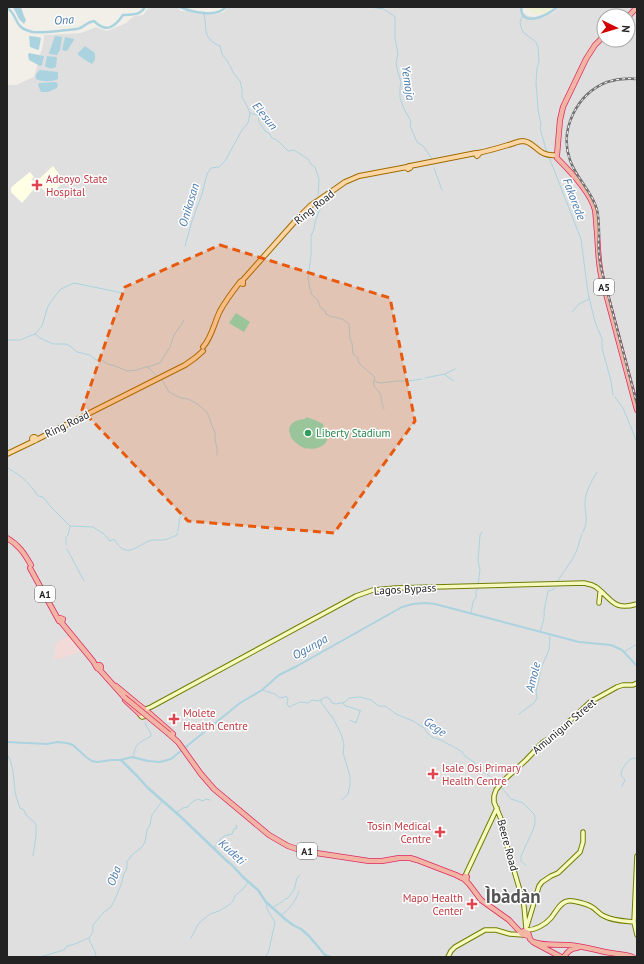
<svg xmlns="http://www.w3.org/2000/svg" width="644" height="964" viewBox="0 0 644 964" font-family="'PT Sans',sans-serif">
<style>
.residential{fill:#e0dfdf;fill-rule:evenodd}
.commercial{fill:#f2dad9}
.education{fill:#ffffe5}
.farmland{fill:#eef0d5}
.pitch{fill:#88e0be}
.water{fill:#aad3df}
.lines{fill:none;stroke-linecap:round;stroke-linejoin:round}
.stream{stroke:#aad3df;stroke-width:1}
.canal{stroke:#aad3df;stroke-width:2}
.river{stroke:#aad3df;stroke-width:2.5}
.secondary-casing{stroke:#707d05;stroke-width:5.5}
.primary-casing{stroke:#a06b00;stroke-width:6}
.trunk-casing{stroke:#dc2a67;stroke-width:6}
.secondary{stroke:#f7fabf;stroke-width:3.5}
.primary{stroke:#fcd6a4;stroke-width:4}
.trunk{stroke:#f2b4a3;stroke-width:4.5}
.rail-casing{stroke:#707070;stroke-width:2.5}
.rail{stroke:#fff;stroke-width:1;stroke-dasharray:3;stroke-linecap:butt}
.trunk-bridge-casing{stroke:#dc2a67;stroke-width:6;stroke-linecap:butt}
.trunk-bridge{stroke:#f2b4a3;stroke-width:4.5}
.marked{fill:#e8590c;fill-opacity:0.2;stroke:#e8590c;stroke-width:3;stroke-dasharray:8 5;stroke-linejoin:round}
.health-dot{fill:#e0444e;stroke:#fff;stroke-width:1.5}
.leisure-dot{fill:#2e9e5b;stroke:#fff;stroke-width:1.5}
.labels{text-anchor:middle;stroke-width:3;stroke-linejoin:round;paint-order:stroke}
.shield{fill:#fff;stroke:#646464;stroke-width:1}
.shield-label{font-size:10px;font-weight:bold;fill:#222}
.health-label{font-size:11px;fill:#be3a42;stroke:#fff;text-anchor:start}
.street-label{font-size:11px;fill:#222;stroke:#fff}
.leisure-label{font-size:11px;fill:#27864d;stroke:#fff;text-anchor:start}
.water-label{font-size:12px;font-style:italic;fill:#4a7aab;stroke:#fff}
.town-label{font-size:19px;font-weight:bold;fill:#555;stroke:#fff}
</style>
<rect width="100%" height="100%" fill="#f2efe9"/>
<path class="residential" d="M149,7h28l4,4h11l12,3h10l10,-2 4,-5h102l4,1 7,-1h36l5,2 6,-1 1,-1h134v5l5,4 14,2 11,-5 6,-6h78v950h-630v-872h9l18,-8 9,-32 1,-10 37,-2 15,-6 11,4 19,-8 8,-7 9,-1zM604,16h24v24h-24z"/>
<path class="commercial" d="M68,636h3l6,7 1,10 -24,7 1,-16z"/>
<path class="education" d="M53,166l11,15 -14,15 -11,-10 -4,2 -13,15 -11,-11v-4l4,-4 15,-12 4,5 -3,3 6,1z"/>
<path class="farmland" d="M525,7h29l-7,6 -14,1z"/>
<path class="pitch" d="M236,313l14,9 -6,10 -15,-9z
M306,417l9,3 8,4c0,3 2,4 4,8 4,13 -10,19 -21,16v1c-6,-3 -15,-8 -16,-15 -4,-10 7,-15 15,-15z"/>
<path class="water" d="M13,7h8l3,9 2,4 -2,4 -5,-5z
M29,36l9,1 3,1 -2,11 -1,1 -8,-3z
M55,36l7,1 -2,13 -3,5 -8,-1v-1z
M65,37l9,2v1l-7,11h-1l-4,-1z
M85,46l10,7v7l-3,4 -5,-3 -9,-6v-2z
M29,53l15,3 -2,9 -2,1 -11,-6 -1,-5z
M47,56l10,1 -1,10c-3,2 -8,2 -11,-1z
M40,70l18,2v7c-6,3 -16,3 -22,0 -1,-4 1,-7 4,-9z
M56,82l2,2 -1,4 -9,4h-7l-3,-7 1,-2z"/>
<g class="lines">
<path class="stream" d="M381,8l3,1 11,8v21l3,16 -2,8 1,7 4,13 -1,6v10l4,11 7,12 -1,5 7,16 7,5 8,12
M203,12c6,17 -3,25 17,34l2,8 6,8 6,12 6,7 2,8v8l4,7 4,9 7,2 2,2c-2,6 4,9 6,14l5,3 2,4 5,2 11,11 6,-1 14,9 3,5 4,3 4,12 -1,16
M523,15l-3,7 1,5 2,5 13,10 2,5 1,14 -2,7 -1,15 1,12 1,15 3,14 -1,4 7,25
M549,157l32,82 7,54 7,29 7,17v9l9,33 2,14
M434,168l8,22
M320,209l-5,13 -1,7 -3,7v19l-3,23 2,11 2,6 6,5 2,7 5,4 1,3 4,2 12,3 7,5 1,15 2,4 1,11 4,3 2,6 11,10 3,2 2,3c-5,10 4,10 6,18 1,5 0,7 3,13
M185,246l7,-25 10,-27 5,-20 4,-6 8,-1 6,-6 17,-31 6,-7 2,-10
M572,312l7,-8 10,-5
M35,334l7,-8 6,-20 7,-10 6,-7 13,-6 49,10
M7,340h13l15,-6 5,4 13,6h13l4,2 7,6 13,3 6,5 4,-1 8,5 7,2 12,5 10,-1 8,-3 4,1 7,7
M147,367l13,-4 10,-16 4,-12 9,-13 1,-2
M445,375l9,6
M425,378l20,-4 10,-5
M162,380l7,12 12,6 7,1 8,4 11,9 8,21v7l2,8v7
M374,381l7,2 16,-2
M398,381h10l14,-2
M615,397l8,11 14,34
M7,467l2,2c12,6 22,16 29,27l5,1 8,10 19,19 23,1 11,7 6,7 4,-2c13,22 22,6 38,1 3,0 6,0 10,0 5,0 10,-3 15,-5v-2
M178,531c0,-5 2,-8 1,-12l5,-5
M583,532c6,-12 2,-16 2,-28 0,-12 6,-22 12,-32
M66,545v-8l2,-2 2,-9
M67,549l17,32
M557,582c6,-10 14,-19 19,-30 3,-6 3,-12 6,-18
M478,585l2,-15 -2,-9 2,-26 2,-3
M471,613l2,-11 3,-5v-6l2,-3
M540,632c2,-7 5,-13 4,-21l4,-20 6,-2 1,-1
M624,652l13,-8
M262,690l13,4 5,4 5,-1 1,-1 2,3 -1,5 2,3 11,-5 8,1 4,-3 6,1 8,-4 4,2 2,4 4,1 5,-1 4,-1 4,-4 11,-1 11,3 8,6h6l11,8 17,7 11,7 3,5 5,4 11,4 18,10 5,6 8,5 2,5 3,5c8,-1 14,8 19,13
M321,700v2l10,14h1l9,18 3,10 -1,9 7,23v9l-2,9 -6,6
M343,703l2,3 5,1 11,4
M519,714l15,-11 3,-5 -1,-7 3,-11 2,-12 8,-18 1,-14
M350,720l6,3 4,-12
M7,754c8,13 6,28 9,42 1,4 3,8 4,12l4,2 2,5 7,6 3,3v12l-3,20
M133,758c2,-16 7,-15 18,-22 0,-5 -5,-8 -6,-14
M622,786l3,-6c-2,-2 -3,-3 -4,-6 0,-5 8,-15 12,-16l4,1
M501,787l2,2 8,10 12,4 11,11 1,4v6l-2,6 -12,26v5l5,4
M176,813l7,-5 5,-1c3,-5 9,-10 15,-6l3,-2 4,1
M214,848l6,-8 4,-4 8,-2 2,-5 3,-1 -1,-3
M273,908c4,-4 9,-5 13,-10l1,1 7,-9 3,-12 3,-3
M281,915c8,-5 15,-14 18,-24
M89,938l4,-6v-7l10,-12 8,-6 5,-10 6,-15 1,-6 4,-8v-6l5,-7 10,-8 3,-5 2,-12 3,-5 1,-6 1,-4 8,-11 2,-3
M89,938c1,7 7,11 7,19
M191,938l8,-15 11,-9 9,-3 10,-6 4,-4 2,-5 3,-3 5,-4 5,-7
M325,955l2,2
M40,957l24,-7 3,-4c4,0 17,-6 21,-8
M266,957l3,-7 6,-28 -8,-13 -1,-7"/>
<path class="canal" d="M7,742l40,2 10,-2 10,1 6,2 13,12 6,4 5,1 15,-2h9l7,-2 4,-1 16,4 12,1 11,-3 69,-56 22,-13 17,-15 18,-9 105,-59 11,-3 12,-1 10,1 144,38 32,3 11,5 15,16"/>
<path class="river" d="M180,7c12,5 36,11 46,0
M375,7l6,1 1,-1
M521,7c0,22 27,8 36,0
M7,8c8,4 8,14 14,19 3,3 8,4 12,5 12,1 23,-1 35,-2 3,-1 9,0 12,-2 7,-3 5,-5 14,-7 12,12 20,7 29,-6 9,-1 17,1 22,-8
M121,760l16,16 11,12 33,29 46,44 5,4 11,12 15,13 8,12 19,17 8,6 8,4 8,7 16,19 5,2"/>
<g class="secondary-casing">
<path id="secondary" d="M599,603l1,-10
M144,709h3l1,3 -2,4 -4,1 -2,-2v-1z
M146,709l5,-2 205,-111 17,-6 23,-2 188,-5 8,2 4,2c17,13 17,24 41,17
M637,856l-3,66 3,13
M465,876l32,-68
M527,926l12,-40 3,-4 9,-6 7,-3 22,-21 3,-10v-10
M527,930c8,0 18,-5 24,-12 5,-6 9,-16 17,-17 5,-1 19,3 24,6 4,2 7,7 12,9 9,5 20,5 30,6
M528,933l-2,-5 -2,-22 -3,-12 -13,-44 -7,-31 -7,-17v-6l2,-6 6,-8 24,-22 17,-18 10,-6 8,-7 29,-27 27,-15 6,-2h10l4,-2
M448,957l3,-6 4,-4 30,-17h11l14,4 14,1"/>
</g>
<g class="primary-casing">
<path id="primary" d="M478,153c10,-2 20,-5 30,-8 5,-1 10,-4 15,-4 13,1 14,16 33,14
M478,153l1,1 -2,2 -1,-2z
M410,166l66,-13
M241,281h2v3l-3,-1z
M242,281l56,-63 12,-12 25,-17 10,-7 14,-6 48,-9 1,2 2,-1 -1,-2 -2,1
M203,347c9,-10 11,-24 17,-36 6,-11 13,-20 20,-29
M32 439a2 2 0 1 1 4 0a2 2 0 1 1-4 0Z
M36,440l149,-75 10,-7 8,-7
M7,454l27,-13"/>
</g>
<g class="trunk-casing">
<path id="trunk" d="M628,17l9,-10
M557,155l3,-35 3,-13 23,-48 9,-14 9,-9
M557,158c12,12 34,36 38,52 1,7 1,14 2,22 1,14 1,28 4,43l36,135
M7,538c12,7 17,15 24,27
M30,568l29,53
M60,618l3,1 -1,3 -3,-1z
M61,622l32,39 4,7
M97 667a2 2 0 1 1 4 0a2 2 0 1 1-4 0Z
M99,669l25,28
M116,686l18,15 10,8
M125,700l15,14
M148,712l25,22
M169,734l9,8 23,32 13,15 55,46 19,11 15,5 66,10h13l17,-3h11l7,2 39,15 8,4
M465,876l2,1 -1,3 -2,-1z
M465,880l4,4 12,16 28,20 13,14
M524,931l4,2 1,2 -1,1 -6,-2v-2z
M529,935l1,4 3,3 28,15
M534,942c11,4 22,2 34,3 13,1 25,4 37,7 10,2 19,2 28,5
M564,957c3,-5 7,-9 13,-9"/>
</g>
<use href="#secondary" class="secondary"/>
<use href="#primary" class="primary"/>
<use href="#trunk" class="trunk"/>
<g class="rail-casing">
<path id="rail" d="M637,79c-10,-1 -20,0 -30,3 -30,12 -48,47 -37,78 6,18 22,31 27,50 2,8 2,16 2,25 -1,11 0,22 2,33l36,136"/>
</g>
<use href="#rail" class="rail"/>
<g class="trunk-bridge-casing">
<path id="trunk-bridge" d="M124,697l45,37"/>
</g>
<use href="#trunk-bridge" class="trunk-bridge"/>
</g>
<path class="marked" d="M220,245l170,53 25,123 -81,112 -146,-12 -106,-111 43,-123z"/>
<g class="health-dot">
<path d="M35 179h4v4h4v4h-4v4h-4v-4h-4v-4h4z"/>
<path d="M172 713h4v4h4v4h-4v4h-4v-4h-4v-4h4z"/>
<path d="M431 768h4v4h4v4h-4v4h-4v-4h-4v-4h4z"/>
<path d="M438 826h4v4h4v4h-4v4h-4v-4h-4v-4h4z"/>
<path d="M470 898h4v4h4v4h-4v4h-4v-4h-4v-4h4z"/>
</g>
<circle class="leisure-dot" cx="308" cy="433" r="4"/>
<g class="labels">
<g class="shield">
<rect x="594" y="279" width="20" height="16" rx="3"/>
<rect x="35" y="586" width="20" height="16" rx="3"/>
<rect x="297" y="843" width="20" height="16" rx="3"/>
</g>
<g class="shield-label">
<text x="604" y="291">A5</text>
<text x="45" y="598">A1</text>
<text x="307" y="855">A1</text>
</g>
<g class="health-label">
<text x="46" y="183">Adeoyo State<tspan x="46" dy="13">Hospital</tspan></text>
<text x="183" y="717">Molete<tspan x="183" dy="13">Health Centre</tspan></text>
<text x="442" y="772">Isale Osi Primary<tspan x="442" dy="13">Health Centre</tspan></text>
<text x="431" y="830" text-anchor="end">Tosin Medical<tspan x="431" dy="13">Centre</tspan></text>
<text x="463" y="902" text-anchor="end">Mapo Health<tspan x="463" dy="13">Center</tspan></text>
</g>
<g class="street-label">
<text transform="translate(314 207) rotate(-39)" y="4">Ring Road</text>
<text transform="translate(67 424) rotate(-26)" y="4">Ring Road</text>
<text transform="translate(405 589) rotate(-3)" y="4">Lagos Bypass</text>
<text transform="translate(564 726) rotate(-40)" y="4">Amunigun Street</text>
<text transform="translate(508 845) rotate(75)" y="4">Beere Road</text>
</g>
<g class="leisure-label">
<text x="316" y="437">Liberty Stadium</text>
</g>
<g class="water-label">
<text transform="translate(64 20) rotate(-5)" y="4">Ona</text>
<text transform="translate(408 83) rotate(82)" y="4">Yemoja</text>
<text transform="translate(265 116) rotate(51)" y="4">Elesun</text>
<text transform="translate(574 199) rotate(69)" y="4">Fakorede</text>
<text transform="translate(189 205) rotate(-73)" y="4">Onikasan</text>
<text transform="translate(310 647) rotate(-29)" y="4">Ogunpa</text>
<text transform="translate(533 677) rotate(-76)" y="4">Amole</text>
<text transform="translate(435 727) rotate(34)" y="4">Gege</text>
<text transform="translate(232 852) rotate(43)" y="4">Kudeti</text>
<text transform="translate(114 876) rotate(-70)" y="4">Oba</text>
</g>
<g class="town-label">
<text x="513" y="903">Ìbàdàn</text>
</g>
</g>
<rect width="644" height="964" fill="none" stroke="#222222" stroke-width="16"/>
<g transform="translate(616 28) rotate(95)"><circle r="19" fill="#ffffff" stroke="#a7a7a7"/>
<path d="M0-3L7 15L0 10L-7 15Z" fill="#d40000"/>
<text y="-6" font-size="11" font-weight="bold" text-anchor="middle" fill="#222222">N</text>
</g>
</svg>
